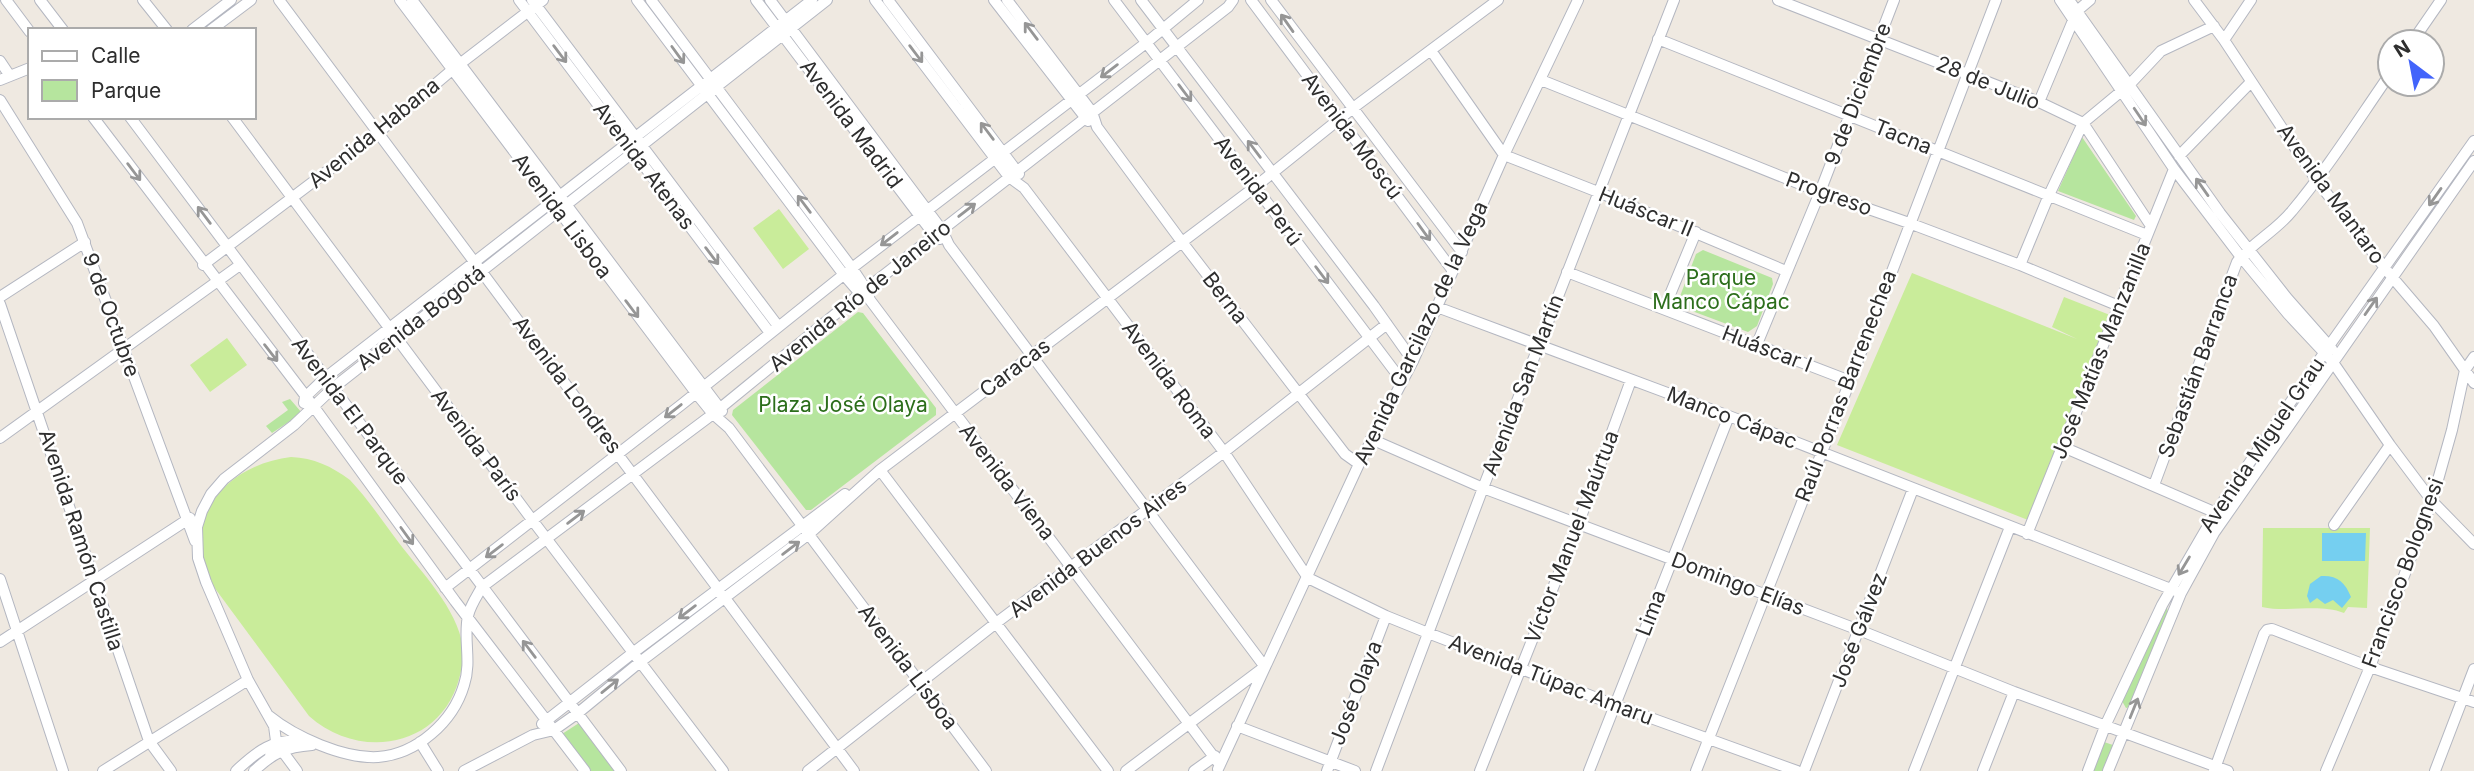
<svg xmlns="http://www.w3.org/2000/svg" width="2474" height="771" viewBox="0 0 2474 771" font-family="Inter,sans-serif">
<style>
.green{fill:#b6e59e}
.pitch{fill:#c9ec9a}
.water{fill:#75cff0}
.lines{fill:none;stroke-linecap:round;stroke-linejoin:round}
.minor-casing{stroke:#b4b7c1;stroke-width:12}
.minor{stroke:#fff;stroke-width:10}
.oneway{stroke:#969696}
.labels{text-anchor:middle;stroke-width:5;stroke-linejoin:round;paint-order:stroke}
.street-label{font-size:21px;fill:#2e2e2e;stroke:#fff}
.park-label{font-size:21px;fill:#2c6e1b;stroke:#fff}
</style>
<rect width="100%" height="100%" fill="#efe9e1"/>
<path class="green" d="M2082,137l54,79 -2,4 -76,-29z
M1703,250l69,28 1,6 -16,42 -9,6 -64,-24 -5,-9 17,-45z
M858,312l5,1 73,95v7l-125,95h-5l-74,-95 1,-5z
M290,399l12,14 -30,20 -6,-7 22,-16 -6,-8z
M2167,607l1,7 -38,93 -4,1 -4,-7 41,-91z
M579,723l37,48h-27l-27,-37z
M2104,742l9,3 -9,26h-13l10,-27z"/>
<path class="pitch" d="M779,209l30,40 -26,20 -30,-41z
M1912,273l165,66 -25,-12 12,-30 46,18 -82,205 -191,-75z
M227,338l20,27 -37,27 -20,-27z
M291,457c23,1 40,9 59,23 18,19 33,42 49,63 23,30 58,65 64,104 1,11 -1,22 -4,32 -19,69 -100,82 -150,37l-98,-133c-5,-14 -10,-27 -10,-41 0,-49 45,-80 90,-85z
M2263,528h107l-3,80 -19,-1 -4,6c-26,-10 -55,0 -82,-6z"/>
<path class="water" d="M2322,533h44l-1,28h-43z
M2321,576c16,-1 24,6 30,21l-9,11 -9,-8 -8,4 -8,-6 -7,5 -3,-7 3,-12z"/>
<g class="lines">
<g class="minor-casing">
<path id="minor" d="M6,0l24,32
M40,0l23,30
M143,0l24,30
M279,0l575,771
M400,0l296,393 17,21 16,14 257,343
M412,0l310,411
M519,0l251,333
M532,0l246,326
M637,0l207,275 19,22
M651,0l201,268 14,21 4,11 350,465
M756,0l179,236 5,3
M770,0l172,230 7,15 316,422
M875,0l134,177 15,11 200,264 84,126 78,38 42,17 187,72 182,66
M888,0l131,174
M994,0l94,121
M1007,0l85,112 5,15 85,115 163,212 14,10
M1114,0l288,381
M1141,0l233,306 39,55
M1251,0l202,271
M1271,0l191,252
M1778,0l261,102 44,21 68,103
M2060,0l114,169 67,88 47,57 44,47 58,84 42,56 42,43
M2069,0l151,213 67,85 45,51
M2194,0l30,40 93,141 75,96 42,49 40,57
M192,30l39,-30
M211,30l40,-30
M1658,39l489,196
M2224,40l27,-40
M2412,42l29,-42
M1432,52l72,103 94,37 188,79
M0,61l10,15
M0,80l30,-12
M1541,80l279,112 89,31 111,42 99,41
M0,100l77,123 118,318
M2039,102l38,-91 13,-11
M93,117l221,290 141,194 130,170
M130,117l491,654
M232,117l301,404 190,250
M2179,156l72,-74
M203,265l176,-133 73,-62 91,-70
M2020,265l29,-70 34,-72 47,-39 31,-33 53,-25
M1567,272l283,109
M0,297l85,-55
M0,304l149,437 22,30
M1437,307l292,109 452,177
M1664,309l32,-77
M1757,344l63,-152 74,-192
M304,403l1,-6 20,-19 487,-378
M0,438l240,-173
M1371,439l112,49 376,142 155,62 214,79
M2063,447l158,68
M880,470l228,301
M2154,485l83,-223c16,-20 39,-31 55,-51 36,-43 66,-91 98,-137
M2334,525l56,-80
M2027,534l147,-365
M0,579l63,192
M445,588l236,-183 171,-137 294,-225 52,-43
M0,642l190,-124
M269,716c26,21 75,43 109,41 39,-3 75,-35 86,-72 8,-24 -1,-46 4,-69 2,-10 9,-20 14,-29l231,-173 153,-125 362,-282 5,-7
M542,724l92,-72 211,-158
M1237,726l118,45
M420,742l18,29
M280,748l17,23
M270,756l6,-15 -2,-15 -26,-46 -42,-98 -8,-24 -1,-31 5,-16 9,-17 13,-15 70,-54 39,-37 494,-388
M1218,769l141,-305 54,-103 91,-206 74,-155
M103,771l145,-91
M236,771c21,-20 37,-32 67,-31
M254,771c19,-18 31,-24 58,-26
M464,771l69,-36 21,-5 24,-17 62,-51 169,-128 71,-64 375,-283 98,-79 145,-108
M808,771l188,-148 228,-171 163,-128
M1126,771l137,-103
M1194,771l21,-15
M1327,771l59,-155
M1376,771l107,-283 191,-488
M1480,771l98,-246 53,-145
M1589,771l140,-355
M1696,771l154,-390 146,-381
M1804,771l109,-282
M1914,771l96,-244
M1983,771l31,-79
M2088,771l18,-47 56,-119 54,-93 108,-159 150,-212
M2108,771l73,-178 33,-60 260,-372
M2214,771l50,-137 3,-4 5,-1 98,38 104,35
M2326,771l44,-104 62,-166 20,-71 13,-60 9,-13
M2435,771l39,-102"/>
</g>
<use href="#minor" class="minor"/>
</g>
<defs><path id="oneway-shaft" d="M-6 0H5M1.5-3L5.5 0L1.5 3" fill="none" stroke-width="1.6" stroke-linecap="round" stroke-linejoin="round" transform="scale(1.75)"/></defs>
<g class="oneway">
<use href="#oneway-shaft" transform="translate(1287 23) rotate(-125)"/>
<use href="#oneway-shaft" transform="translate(1031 31) rotate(-127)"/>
<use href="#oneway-shaft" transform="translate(560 54) rotate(53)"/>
<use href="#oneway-shaft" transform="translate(916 54) rotate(53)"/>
<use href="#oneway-shaft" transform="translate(678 55) rotate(54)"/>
<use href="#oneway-shaft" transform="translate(1109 71) rotate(143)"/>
<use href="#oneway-shaft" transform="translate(1185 93) rotate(53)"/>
<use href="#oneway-shaft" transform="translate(2140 117) rotate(56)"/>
<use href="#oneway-shaft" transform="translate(987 131) rotate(-127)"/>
<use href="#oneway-shaft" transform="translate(1254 149) rotate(-127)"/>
<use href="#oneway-shaft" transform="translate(134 172) rotate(53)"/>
<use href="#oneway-shaft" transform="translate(2202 187) rotate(-125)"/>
<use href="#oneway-shaft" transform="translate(2435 197) rotate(125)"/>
<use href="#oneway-shaft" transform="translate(804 204) rotate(-127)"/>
<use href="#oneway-shaft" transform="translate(967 210) rotate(-38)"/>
<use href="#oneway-shaft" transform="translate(204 215) rotate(-127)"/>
<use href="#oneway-shaft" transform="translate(1424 232) rotate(54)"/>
<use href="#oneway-shaft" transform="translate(889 239) rotate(142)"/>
<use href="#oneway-shaft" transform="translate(712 256) rotate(53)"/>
<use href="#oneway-shaft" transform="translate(1322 275) rotate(53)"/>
<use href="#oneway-shaft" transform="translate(2371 306) rotate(-55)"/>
<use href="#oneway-shaft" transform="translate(632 309) rotate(53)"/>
<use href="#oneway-shaft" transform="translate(271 353) rotate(52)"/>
<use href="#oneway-shaft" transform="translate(673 411) rotate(142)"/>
<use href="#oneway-shaft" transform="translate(576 517) rotate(-37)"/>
<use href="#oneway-shaft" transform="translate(407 536) rotate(54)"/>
<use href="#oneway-shaft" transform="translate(791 548) rotate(-37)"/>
<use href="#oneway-shaft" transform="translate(494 551) rotate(143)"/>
<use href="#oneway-shaft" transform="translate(2184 566) rotate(121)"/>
<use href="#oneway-shaft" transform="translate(687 612) rotate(143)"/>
<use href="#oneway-shaft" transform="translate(529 649) rotate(-127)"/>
<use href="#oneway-shaft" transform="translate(610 686) rotate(-39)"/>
<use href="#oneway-shaft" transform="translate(2134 708) rotate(-68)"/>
</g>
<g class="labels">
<g class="street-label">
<text transform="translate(1988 83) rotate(22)" y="7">28 de Julio</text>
<text transform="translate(1858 94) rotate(-69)" y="7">9 de Diciembre</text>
<text transform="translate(851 124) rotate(53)" y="7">Avenida Madrid</text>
<text transform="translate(374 133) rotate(-39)" y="7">Avenida Habana</text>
<text transform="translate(1352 136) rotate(53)" y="7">Avenida Moscú</text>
<text transform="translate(1903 137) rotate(22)" y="7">Tacna</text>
<text transform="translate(644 166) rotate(53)" y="7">Avenida Atenas</text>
<text transform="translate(1258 191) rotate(53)" y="7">Avenida Perú</text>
<text transform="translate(1829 194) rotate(20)" y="7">Progreso</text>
<text transform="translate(2331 194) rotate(54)" y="7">Avenida Mantaro</text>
<text transform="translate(1646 212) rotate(22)" y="7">Huáscar II</text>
<text transform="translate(562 216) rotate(53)" y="7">Avenida Lisboa</text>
<text transform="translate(860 296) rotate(-39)" y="7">Avenida Río de Janeiro</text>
<text transform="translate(1225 298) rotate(52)" y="7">Berna</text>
<text transform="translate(111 315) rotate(70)" y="7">9 de Octubre</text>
<text transform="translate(421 318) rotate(-38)" y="7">Avenida Bogotá</text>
<text transform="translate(1421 333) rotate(-65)" y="7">Avenida Garcilazo de la Vega</text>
<text transform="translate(1767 349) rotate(21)" y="7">Huáscar I</text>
<text transform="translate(2101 351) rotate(-68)" y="7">José Matías Manzanilla</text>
<text transform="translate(2198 366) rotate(-70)" y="7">Sebastián Barranca</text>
<text transform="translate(1015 368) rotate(-37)" y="7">Caracas</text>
<text transform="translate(1169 380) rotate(53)" y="7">Avenida Roma</text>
<text transform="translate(567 385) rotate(53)" y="7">Avenida Londres</text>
<text transform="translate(1523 385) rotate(-69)" y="7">Avenida San Martín</text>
<text transform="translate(1846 386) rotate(-69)" y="7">Raúl Porras Barrenechea</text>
<text transform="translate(350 411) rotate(53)" y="7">Avenida El Parque</text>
<text transform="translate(1732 418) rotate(21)" y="7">Manco Cápac</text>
<text transform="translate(476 445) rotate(53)" y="7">Avenida París</text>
<text transform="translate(2262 445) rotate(-56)" y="7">Avenida Miguel Grau</text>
<text transform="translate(1007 482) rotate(52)" y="7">Avenida Viena</text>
<text transform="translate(1572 537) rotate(-69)" y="7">Víctor Manuel Maúrtua</text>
<text transform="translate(81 540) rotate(72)" y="7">Avenida Ramón Castilla</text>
<text transform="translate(1098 548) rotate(-37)" y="7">Avenida Buenos Aires</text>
<text transform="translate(2403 573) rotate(-70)" y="7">Francisco Bolognesi</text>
<text transform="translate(1738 584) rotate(21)" y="7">Domingo Elías</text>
<text transform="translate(1651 613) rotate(-69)" y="7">Lima</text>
<text transform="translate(1859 630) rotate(-69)" y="7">José Gálvez</text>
<text transform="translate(908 667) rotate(53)" y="7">Avenida Lisboa</text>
<text transform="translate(1551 680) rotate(21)" y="7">Avenida Túpac Amaru</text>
<text transform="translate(1356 693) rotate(-69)" y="7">José Olaya</text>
</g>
<g class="park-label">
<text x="1721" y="285">Parque<tspan x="1721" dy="24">Manco Cápac</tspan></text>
<text x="843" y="412">Plaza José Olaya</text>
</g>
</g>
<rect x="28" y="28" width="228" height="91" fill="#ffffff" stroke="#ababab" stroke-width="2"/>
<rect x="42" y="51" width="35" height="10" fill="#ffffff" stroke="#ababab" stroke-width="2"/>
<text x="91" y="63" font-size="21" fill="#2e2e2e">Calle</text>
<rect x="42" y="80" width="35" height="21" fill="#b6e59e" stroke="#ababab" stroke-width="2"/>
<text x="91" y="98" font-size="21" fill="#2e2e2e">Parque</text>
<g transform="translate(2411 63) rotate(328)"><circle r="33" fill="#ffffff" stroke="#ababab" stroke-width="2"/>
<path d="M0-5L12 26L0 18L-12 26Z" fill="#4264fb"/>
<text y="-10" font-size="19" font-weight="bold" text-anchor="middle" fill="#2e2e2e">N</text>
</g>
</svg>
